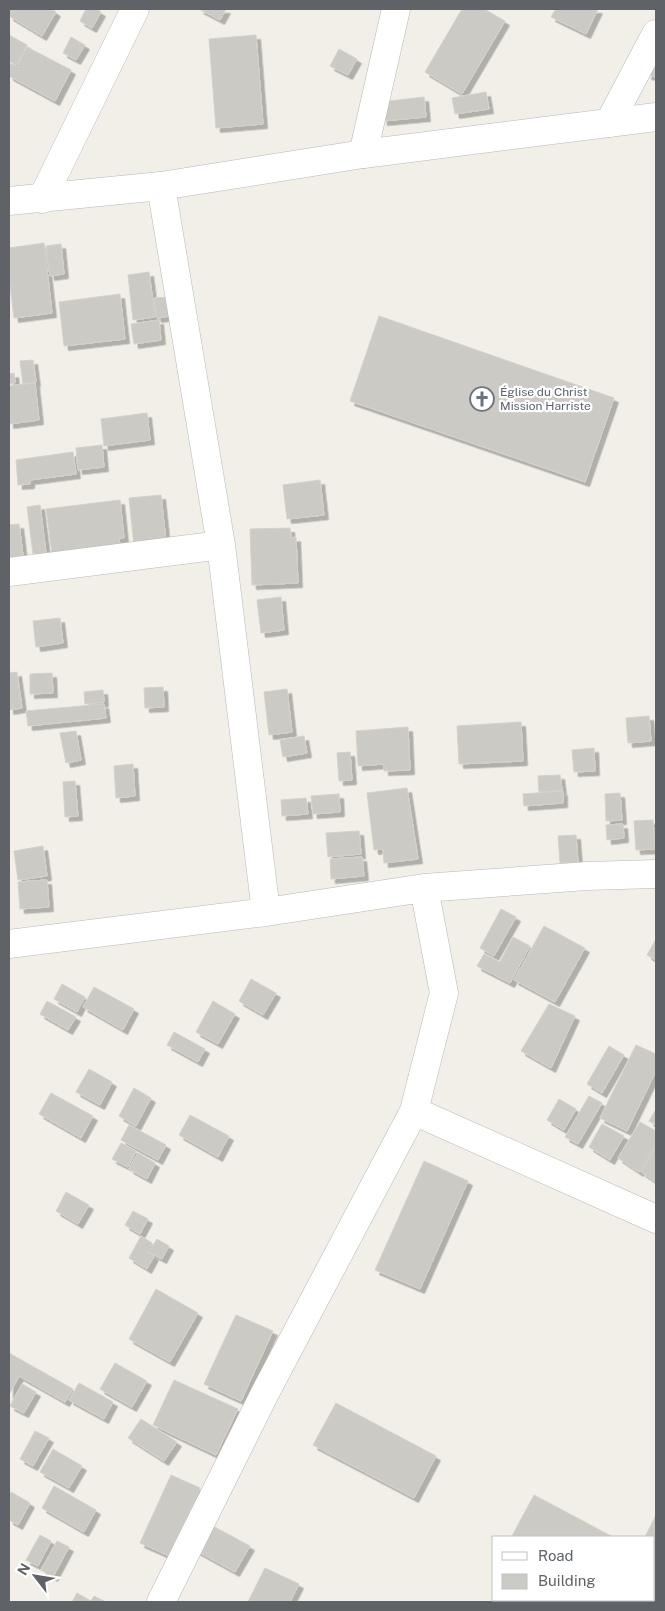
<svg xmlns="http://www.w3.org/2000/svg" width="665" height="1611" viewBox="0 0 665 1611" font-family="'Public Sans',sans-serif">
<style>
.building{fill:#cccac5;stroke:#d6d1c6;filter:url(#shadow)}
.lines{fill:none;stroke-linecap:round;stroke-linejoin:round}
.minor-casing{stroke:#b5b8bc;stroke-width:29}
.tertiary-casing{stroke:#b5b8bc;stroke-width:29}
.minor{stroke:#fff;stroke-width:28}
.tertiary{stroke:#fff;stroke-width:28}
.labels{text-anchor:middle;stroke-width:4.5;stroke-linejoin:round;paint-order:stroke}
.worship-label{font-size:12px;fill:#5b616d;stroke:#fff;text-anchor:start}
</style>
<defs>
<filter id="shadow"><feDropShadow dx="4.5" dy="4.5" stdDeviation="0" flood-color="#0004"/></filter>
</defs>
<rect width="100%" height="100%" fill="#f1efe8"/>
<path class="building" d="M9,9h42l5,3 -14,24 -33,-20z
M86,9h10l5,3 -9,16 -12,-7z
M199,9h27l-6,11z
M462,9h22l21,12 -43,73 -37,-22z
M556,9h42l-12,25 -35,-17z
M9,35l18,10 -11,20 -7,-4z
M256,35l7,89 -47,4 -7,-89z
M71,37l14,8 -9,15 -13,-7z
M656,41v36l-9,-2z
M27,47l44,23 -16,31 -46,-25v-13l8,4z
M339,49l18,10 -9,16 -18,-9z
M486,92l3,17 -34,5 -3,-16z
M424,97l2,20 -43,4 -2,-19z
M44,243l8,70 -38,5 -5,-42v-28z
M61,244l3,30 -14,2 -4,-30z
M149,272l6,45 -22,3 -5,-45z
M120,294l5,45 -61,7 -5,-44z
M168,297l2,19 -13,2 -3,-20z
M379,316l235,82 -29,84 -235,-81z
M159,320l2,20 -27,4 -3,-20z
M33,360l3,22 -13,2 -3,-23z
M14,373l1,10 -6,1v-10z
M35,383l4,37 -30,4v-38z
M147,413l3,27 -46,6 -3,-27z
M102,445l2,22 -26,3 -2,-22z
M73,452l3,22 -46,6v4l-12,1 -2,-25z
M320,480l4,35 -37,4 -4,-34z
M161,495l5,47 -32,3 -5,-47z
M120,500l4,38h-5l1,7 -68,9 -6,-45z
M40,505l6,48 -13,1 -6,-47z
M19,524l4,32 -14,2v-33z
M290,528l1,10 5,-1 2,46 -46,2 -2,-56z
M281,597l3,33 -23,3 -4,-33z
M60,618l3,25 -27,4 -3,-26z
M17,672l5,36 -13,2v-37z
M52,673l1,20 -23,1v-20z
M163,687l1,20 -19,1 -1,-20z
M287,689l5,43 -23,3 -5,-43z
M103,690l1,12 -19,2 -1,-12z
M104,704l2,14 -78,8 -2,-15z
M649,716l2,25 -23,2 -2,-25z
M521,722l2,39 -64,3 -2,-38z
M408,727l2,43 -26,1v-7l-26,2 -2,-35z
M76,731l5,29 -15,3 -6,-30z
M304,736l3,17 -24,4 -3,-17z
M594,748l1,23 -21,1 -2,-22z
M350,752l2,28 -13,1 -2,-28z
M133,764l2,32 -19,2 -2,-32z
M560,775l2,15 -23,2 -1,-16z
M75,781l3,35 -13,1 -2,-35z
M407,788l11,71 -34,4 -1,-14 -9,1 -7,-57z
M563,791v12l-39,3 -1,-12z
M620,793l2,27 -16,1 -1,-27z
M339,794l1,18 -27,2 -2,-18z
M306,798l2,16 -26,2 -1,-16z
M653,820l2,29 -19,1 -2,-29z
M623,824l1,14 -17,2 -1,-15z
M359,831l2,23 -33,3 -2,-24z
M576,835l2,27 -18,1 -2,-27z
M43,846l4,30 -29,4 -4,-29z
M362,857l2,19 -33,3 -1,-20z
M47,880l2,27 -29,2 -2,-27z
M501,909l15,8 -22,39 -14,-8z
M544,926l41,22 -30,54 -41,-22z
M513,937l17,9 -20,37 -33,-17 7,-12 16,8z
M656,939v21l-9,-5z
M251,979l25,14 -13,22 -24,-14z
M62,984l23,13 -8,15 -23,-13z
M94,987l40,22 -11,21 -40,-23z
M47,1001l29,16 -8,13 -28,-16z
M213,1001l22,13 -17,30 -22,-12z
M549,1004l26,12 -24,52 -30,-17z
M174,1032l31,17 -7,13 -31,-17z
M636,1045l20,9v17l-29,60 -27,-13z
M609,1046l15,9 -22,38 -15,-9z
M89,1069l23,13 -12,23 -24,-13z
M134,1088l17,10 -15,28 -17,-10z
M51,1093l42,23 -12,22 -42,-24z
M589,1096l13,7 -24,41 -13,-7z
M559,1099l17,10 -12,21 -17,-10z
M656,1109v16l-7,-4z
M190,1115l39,21 -11,21 -39,-22z
M640,1122l16,9v13l-17,28 -21,-14z
M602,1124l22,12 -14,24 -21,-13z
M129,1125l37,20 -8,15 -37,-20z
M121,1143l15,8 -8,16 -16,-8z
M656,1147v35l-15,-10z
M138,1153l17,10 -8,16 -18,-10z
M424,1161l44,20 -48,108 -45,-19z
M66,1192l23,13 -11,19 -22,-13z
M133,1211l15,8 -8,15 -15,-9z
M141,1236l11,7 -5,9 7,4 -7,13 -18,-11z
M157,1239l12,7 -7,13 -13,-7z
M156,1289l42,24 -28,49 -41,-23z
M236,1315l37,16 -32,70 -37,-17z
M9,1353l64,36 -8,13 -46,-26 -10,19z
M115,1363l32,18 -15,26 -32,-18z
M174,1380l64,29 -22,46 -63,-30z
M79,1383l34,19 -9,17 -35,-19z
M22,1384l14,8 -12,21 -14,-7z
M336,1403l100,53 -22,42 -101,-53z
M141,1419l36,23 -13,19 -36,-23z
M35,1431l14,7 -16,28 -13,-7z
M53,1449l29,17 -13,22 -29,-16z
M171,1475l29,13 -31,68 -29,-13z
M54,1486l42,24 -12,22 -42,-24z
M11,1492l19,11 -12,22 -9,-5v-24z
M534,1495l79,42 -101,-1z
M656,1515v87l-5,-2h3v-63h-9z
M209,1524l41,22 -15,26 -40,-22z
M40,1535l11,6 -13,25 -12,-6z
M57,1541l12,6 -16,30 -12,-7z
M265,1568l34,16 -9,18h-42z
M77,1593l14,8 3,-5 12,6h-34z"/>
<g class="lines">
<g class="minor-casing">
<path id="minor" d="M609,123l47,-89
M363,154l33,-145
M161,186l60,359 45,367
M42,199l93,-190
M9,572l212,-27
M9,944l257,-32 158,-24 163,-12 69,-2
M414,1111l242,108
M161,1602l104,-209 149,-282 30,-118 -20,-105"/>
</g>
<g class="tertiary-casing">
<path id="tertiary" d="M9,201l152,-15 202,-32 293,-37"/>
</g>
<use href="#minor" class="minor"/>
<use href="#tertiary" class="tertiary"/>
</g>
<defs>
<g id="church-ring" transform="scale(1.25)"><circle r="9.5" fill="#fff" stroke="#6b7280" stroke-width="1.5"/><path d="M-1.2-6h2.4v3.5h3.3v2.4h-3.3V6h-2.4V-.1h-3.3v-2.4h3.3Z" fill="#6b7280"/></g>
</defs>
<g fill-rule="evenodd">
<use href="#church-ring" x="482" y="399"/>
</g>
<g class="labels">
<g class="worship-label">
<text x="500" y="396">Église du Christ<tspan x="500" dy="14">Mission Harriste</tspan></text>
</g>
</g>
<rect width="665" height="1611" fill="none" stroke="#5f6368" stroke-width="20"/>
<rect x="492" y="1536" width="162" height="65" fill="#ffffff" stroke="#bfc1c3"/>
<rect x="502" y="1552" width="25" height="8" fill="#ffffff" stroke="#bfc1c3"/>
<text x="538" y="1561" font-size="15" fill="#5f6368">Road</text>
<rect x="502" y="1574" width="25" height="15" fill="#cccac5" stroke="#bfc1c3"/>
<text x="538" y="1586" font-size="15" fill="#5f6368">Building</text>
<g transform="translate(35 1576) rotate(301)" stroke="#ffffff" stroke-width="4" paint-order="stroke">
<path d="M0-4L9 19L0 12L-9 19Z" fill="#5f6368"/>
<text y="-8" font-size="14" font-weight="bold" text-anchor="middle" fill="#5f6368">N</text>
</g>
</svg>
